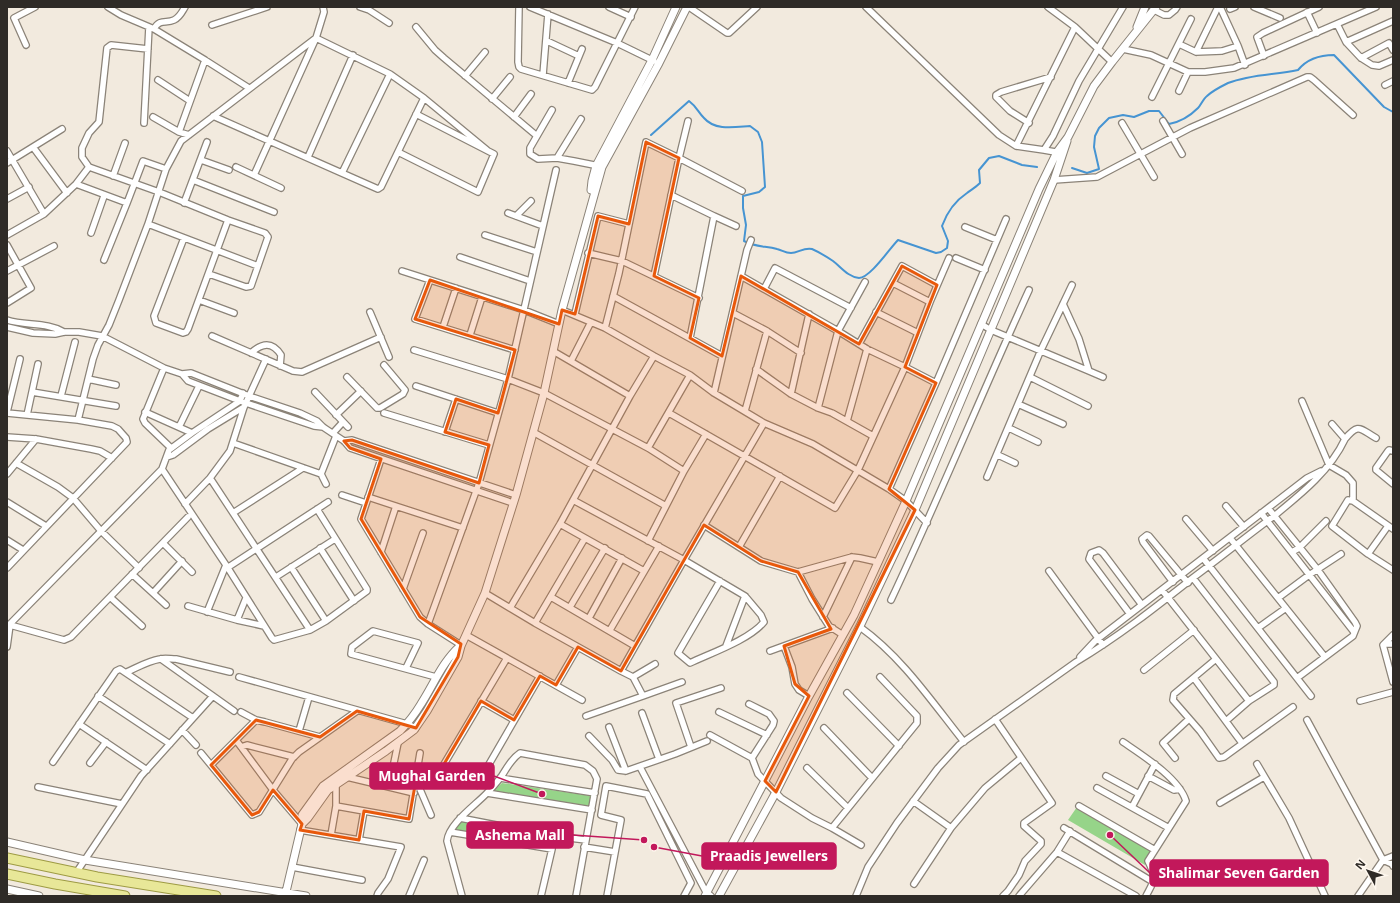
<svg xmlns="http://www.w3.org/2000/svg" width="1400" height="903" viewBox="0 0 1400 903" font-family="'Noto Sans',sans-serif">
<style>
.green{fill:#96d489}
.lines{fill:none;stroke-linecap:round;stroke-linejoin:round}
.stream{stroke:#4694d2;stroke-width:2}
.minor-casing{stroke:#8b8378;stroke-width:8}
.tertiary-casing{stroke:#8b8378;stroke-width:9}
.primary-casing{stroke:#9e9b44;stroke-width:11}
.minor{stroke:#fff;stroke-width:5.5}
.tertiary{stroke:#fff;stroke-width:7}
.primary{stroke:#e8e798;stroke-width:9}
.marked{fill:#e8590c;fill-opacity:0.2;stroke:#e8590c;stroke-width:3;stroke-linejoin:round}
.leader{fill:none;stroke:#c2185b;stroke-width:1.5}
.callout-dot{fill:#c2185b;stroke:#fef7ee;stroke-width:1.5}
.callout{fill:#c2185b;stroke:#c2185b;stroke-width:1.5}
.callout-label{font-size:14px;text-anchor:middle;font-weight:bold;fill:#fff}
</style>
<rect width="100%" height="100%" fill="#f2eade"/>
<path class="green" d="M502,783l90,13 -2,10 -98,-14z
M1077,807l75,44 -7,14 -77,-45z
M460,821l89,16v9l-95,-17z"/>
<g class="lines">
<path class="stream" d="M651,135l38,-34c8,6 9,11 15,17 11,13 31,9 46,8l8,6 4,10 3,45 -6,5 -16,4v12l3,17 -2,16c11,6 21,5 33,8 5,1 8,4 14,4 7,0 13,-6 21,-4 7,3 15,8 21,12 8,6 15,16 26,17 11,0 31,-30 39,-38l38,13 5,-1 6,-4 1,-7 -6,-15c5,-14 13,-25 25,-33 5,-4 8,-5 13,-10l-1,-13 10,-12 10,-2 23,9 15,2
M1072,168l15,5 12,-4 -5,-22 1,-11 4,-8 10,-10 14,-3 11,2 15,-6h10l10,13c11,-2 20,-7 29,-16 3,-3 5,-9 9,-12 5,-5 15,-10 21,-13 23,-9 46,-8 70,-13 9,-11 22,-15 36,-15l50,52 9,5"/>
<g class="minor-casing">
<path id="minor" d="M108,7l13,8 33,14 51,31
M360,7l9,3 20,13
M519,7l-1,55 1,5 2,2 71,21 3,-3 40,-80
M530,7l87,36 37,18
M609,7l22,10
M689,7l38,26h2l28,-26
M866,7l133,128 17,11 28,4 9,-14 26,-55 44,-74
M1048,7l27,20 37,35
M1220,7l18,39 7,19
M1254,7l26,11
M1230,9l5,-2
M1154,10l10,5h5l6,-5 2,-3
M1307,12l10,21
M1337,24l9,18 15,16 11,7 7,1 14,-6
M212,25l55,-18
M416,27l19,23 9,8 93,78
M154,29c6,-11 12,-5 20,-9 6,-3 8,-8 11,-13
M547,41l32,15
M1346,42l47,-21
M1179,44l17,8 26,-1 16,-5
M26,45l-12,-27 21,-11
M148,49l-37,-4 -4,3 -8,74 -10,11 -7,15v9l7,10 70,25 69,28 37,13 3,4 -17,49 -5,1 -37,-13
M1123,49l28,6 37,17h17l29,-4 142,-61
M1196,52l22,-45
M1264,56l-7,-19 6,-4 56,-26
M1361,58l28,-15 4,7
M543,75l5,-61
M465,76l20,-24
M158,80l32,21
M568,83l14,-34
M1385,85l8,-4
M1179,91l9,-19
M1152,97l39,-78
M492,99l18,-22
M552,110l-22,38v6l8,5 19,-1 17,3 25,5
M213,116l165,73 3,-2 43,-89
M153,117l26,15 10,3
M514,117l17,-23
M1163,121l19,33
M144,123l5,-96
M1029,123l-19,-12 -14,-14v-2l5,-3 50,-15
M1122,123l32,54
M179,132l26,-72 44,28
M1016,146l59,-119
M33,147l34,46
M1044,150l17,3
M7,151l37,63
M398,152l80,40 16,-38 -78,-40
M308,157l45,-102
M557,158l24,-39
M201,160l28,10
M7,163l55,-34
M236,167l45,21
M342,173l48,-99
M254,175l62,-137 8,-26 -1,-5
M113,176l12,-33
M193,180l81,32
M1054,180l43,-3 93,-49 117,-51h3l4,3 39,35
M76,184l51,19
M671,195l43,21 -24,122
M7,199l22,-12
M184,203l23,-61
M508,213l35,13
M516,216l15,-15
M714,216l22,10
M148,224l110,42
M965,227l32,13
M91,233l13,-37
M7,235l37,-21 32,-30 13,-17
M485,235l52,17
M184,238l-30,78 2,7 27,10 3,-1 2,-3 40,-109
M7,245l24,43 -24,15
M588,253l34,8 77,37
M460,257l70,24
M956,258l29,12
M104,260l23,-57 16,-42 23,8
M7,271l47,-25
M402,271l122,39 35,14
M654,276l25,-118 9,-37
M741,276l97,55 29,18 38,18 31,16
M430,280l-15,39 100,31
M893,283l37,19
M764,289l11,-21 76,40
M613,296l109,60
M199,300l35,13
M562,310l43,18 49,28 36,19 24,18 50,30 49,21 76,45 17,12 21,22
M370,312l19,45
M876,312l42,21
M733,313l34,18 34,22
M575,314l23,-98 31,8
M7,320c19,6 40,2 57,12
M981,324l10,6 98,41 -10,-32 -16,-35
M7,327l26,6 22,1 9,-2h15l23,4 62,32 18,6 6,7 52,20 74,25 9,1
M443,327l13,-39
M605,328l14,-55 27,-131 33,16 63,33
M470,335l12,-38
M212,336l81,35 9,1 79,-35
M859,344l43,-78 35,19
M414,350l94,29 36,14 104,55 36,23
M553,351l77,45
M251,353c11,-10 21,-12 30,2l-1,11
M571,361l20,-39
M164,368l-21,51 2,4 26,25
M756,369l35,25 27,14 14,5 41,23
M1089,371l14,6
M182,374l9,-1 58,23 51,17 17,8 6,6 21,14 6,7 163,55
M347,377l30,31h3l23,-14 2,-4 -21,-25
M1030,377l58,29
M88,379l28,6
M416,386l82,27
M32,392l84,14
M315,392l33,35
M714,393l33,-143 4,-10
M791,394l18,-80
M61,396l14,-54
M1302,401l27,64 17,10 7,8v18
M1018,404l45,20
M818,408l20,-77 27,-49
M745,411l22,-80
M7,412l13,-53
M145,412l47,21
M7,413l71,7 34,6 6,3 8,9 1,4 -120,126
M384,413l105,32
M669,413l166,95 23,-38 47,-103 25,-65 19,-44
M27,415l11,-51
M336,415l25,-24
M78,420l15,-61 5,-14 11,-20 10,-25 29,-76 18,-55 15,-28 135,-103 74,36 34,24 63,52
M847,421l20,-72
M179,427l20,-41
M1009,428l29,14
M445,432l11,-33
M533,432l133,74
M333,433l10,-11
M7,437l29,2 55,10 9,2 12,7
M1345,439c14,-17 15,-10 31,-1
M344,441l8,-1 164,55
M233,443l88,31
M648,448l42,-73
M1393,451l-4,-1 -1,1 -12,17v2l17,14
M998,455l17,8
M167,457l6,-2 35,-26 36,-22
M381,459l-20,60 59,98 8,7 33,21
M16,463l42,24 15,11 28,33 38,37
M162,469l64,96 46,73 2,2 36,-10 16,-9 41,-30v-2l-50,-80
M7,474l29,-35
M987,477l54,-127 31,-65
M210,478l100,152
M326,484l-5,-10 15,-38
M889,489l47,-106 70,-164
M342,495l24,8
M368,497l95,31
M573,500l111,60 61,36 16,19 3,7c-15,18 -53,31 -74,41l-12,-10 42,-72
M7,502l39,24
M185,504l25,-26 20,-27 14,-44 22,-48
M1226,506l18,21
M1268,508l50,62 37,52 2,4 -4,10 -56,42
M233,513l70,-45
M1261,513l93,119
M1186,519l27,32
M560,524l84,47
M704,525l57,36 37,11 54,-15 8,1 18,4
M1393,529l-40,-28 -5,-1 -16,26 36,28 25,16
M1230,538l95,119
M7,540l16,10
M648,541l36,-70 22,-37
M163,543l29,29
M739,547l41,-71
M320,548l34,53
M381,552l15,-46
M1292,552l7,-4 27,-27
M1368,554l20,-28
M1203,558l108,138
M291,567l35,54
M227,568l101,-66
M1049,571l54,74
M798,572l14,27 17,27 14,9
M132,574l34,31
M276,577l59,-38
M1193,578l81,104v3l-25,16 -23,20
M1173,582l-30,-40 -1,-3 5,-4 2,1 39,47
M403,589l20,-56
M1162,590l87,111
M153,593l29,-32
M485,593l50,30 86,48 63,-111 80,-137
M110,597l32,29
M551,597l84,49
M1278,598l31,-23 32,-21
M891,600c48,-102 91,-207 138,-310
M188,606l49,14 27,6
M570,607l35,-59
M510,608l50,-84 70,-128 24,-40
M207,612l19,-47
M1130,614l-41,-55 2,-6 8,-3 4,3 39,52
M823,617l29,-60
M589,618l33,-60
M237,620l9,-22
M535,623l50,-85
M428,624l51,-141 29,-104 48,-209
M7,627l155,-158 7,-19 23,-17 48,-32 3,-8
M860,627c42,30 72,75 104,115
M1258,628l28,-20
M610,630l49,-84
M466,635l116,65
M1393,635l-10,10 10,37
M1385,644h8
M726,646l19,-50
M784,646l8,21 3,17 4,6 10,6
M7,647l3,-22 54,15 7,-3 117,-120
M770,651l63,-23
M1080,657l15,-16 212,-163 14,-7
M161,659l73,52
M1216,659l-42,35 -1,6 27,31 19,27 5,-1 69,-50
M406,668l12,-25 -45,-12 -21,16 -1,7 85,23
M1144,670l50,-40
M621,671l12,6 10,19 39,-14
M127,672c11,-5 21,-11 33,-13 5,-1 11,0 16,0l54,13
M239,677l168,47 9,4
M633,677l22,-13
M1194,678l48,65
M556,685l22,-38
M847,693l52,53
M98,696l72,48
M481,701l33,19
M1360,701l33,-9
M749,704l20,10 5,7 -1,4 -21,33
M241,712l15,8
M719,712l48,23
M642,713l17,46
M586,716l57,-20
M995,719l57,84 -28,20v3l17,15v3l-16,17 -6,14 -11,16 -5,5
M1307,720l76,140 9,4 1,2
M79,724l68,46
M609,727l17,44
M824,728l48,50
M182,730l14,15
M299,731l10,-34
M710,735l42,23 6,16 23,24 31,20 20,10 29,17
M589,736l23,24 6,10 8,1 49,-17 32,-13
M236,740l37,50 29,34
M1123,742c19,13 56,36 63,59l-38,60c9,18 7,18 -2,35
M241,747l6,-2 47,12
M691,747l-15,-44 45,-15
M201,753l51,62 7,-3 33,-53 7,-7 58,-41
M1175,758l-12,-15 26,-24
M53,762l63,-91 4,-2 73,49
M90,763l16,-21
M1257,764l32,54 36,78
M211,765l45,-45 9,2 55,15
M640,767l66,125 5,4
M807,768l41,40
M1106,776l33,18
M1148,776l26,14 6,-1
M347,777l67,16
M500,778l95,15
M477,785l63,-109
M38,787l84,17
M389,787l9,-44
M1097,788l72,40
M487,793l105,17
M913,801l38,27 -37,56
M1220,803l44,-26
M336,806l73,13 11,-66
M1079,806l76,44
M1132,807l23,-43
M431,815l-15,-35 15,1 6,-5 70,-118
M460,818l93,18 33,4
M832,828l85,-105v-7l-37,-39
M951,828l34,-40 36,-30
M1064,828l89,54
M300,830l101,17 -13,32 -10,14 -1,3
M450,832l102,17
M331,835l5,-29v-22
M359,840l5,-29
M584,847l31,5
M1057,852l79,44
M292,867l70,13
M76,873l65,-97 72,-80
M409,896l15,-36
M462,896l-15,-55c2,-18 29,-36 41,-49 5,-5 9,-10 13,-15 6,-9 10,-18 19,-24l65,12 8,6 4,8 -21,117
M541,896l11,-47 1,-13
M607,896l14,-76 -20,-5 5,-29 41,8 44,89 -7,13
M856,896l12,-29 29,-44 41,-55 21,-23 117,-83c42,-25 80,-55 118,-85 27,-20 53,-41 80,-61 27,-22 56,-45 71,-77l-13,-15
M1019,896l38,-44 13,-21
M1358,896l25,-36 10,-4"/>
</g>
<g class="tertiary-casing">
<path id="tertiary" d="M1137,27l8,-20
M591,190l1,-9 4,-15 56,-106 24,-53
M302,824l6,-6 20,-28 58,-39 28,-21 13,-19 31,-54 3,-11 24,-53 31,-98 28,-102 18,-83 40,-143 57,-104 28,-56
M7,842l78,18 221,36
M7,889l32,7
M285,896l17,-72v-9l21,-29 77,-55c8,-8 15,-17 21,-27 13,-20 21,-42 39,-58
M705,896l104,-200 45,-81 52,-114 133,-312 18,-37 11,-15 26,-51 18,-24 44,-55
M719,896l57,-104 85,-168 54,-114 139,-330 13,-39"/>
</g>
<g class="primary-casing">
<path id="primary" d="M7,858l90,19 119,19
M7,874l48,10 70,12"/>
</g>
<use href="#minor" class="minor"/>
<use href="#tertiary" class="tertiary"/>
<use href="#primary" class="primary"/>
</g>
<path class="marked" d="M646,142l33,16 -25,118 45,22 -9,40 32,18 19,-80 118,68 43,-78 35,19 -32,82 31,16 -47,106 26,21 -139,282 -11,-11 44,-85 -14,-12 -11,-38 47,-17 -33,-57 -37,-11 -57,-36 -83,146 -43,-24 -22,38 -16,-9 -26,44 -33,-19 -44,75 -6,5 -15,-1 -7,39 -45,-8 -5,29 -59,-10 2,-6 -29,-34 -14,22 -7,3 -41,-50 45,-45 64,17 37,-26 59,17 42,-71 3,-13 -41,-27 -59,-98 20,-60 -31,-11 -6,-7 8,-1 127,43 10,-38 -44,-13 11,-33 42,14 17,-63 -100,-31 15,-39 129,44 3,-14 13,4 23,-98 31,8z"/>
<path class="leader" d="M542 794L494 776M644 840L573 835M654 847L702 856M1110 835L1150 873"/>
<g class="callout-dot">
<circle cx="542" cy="794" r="4"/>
<circle cx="644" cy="840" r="4"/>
<circle cx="654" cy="847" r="4"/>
<circle cx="1110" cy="835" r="4"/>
</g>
<g class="callout">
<rect x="370" y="763" width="124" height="26" rx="4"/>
<rect x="467" y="822" width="106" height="26" rx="4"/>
<rect x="702" y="843" width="134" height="26" rx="4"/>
<rect x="1150" y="860" width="178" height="26" rx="4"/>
</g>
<g class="callout-label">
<text x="432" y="781">Mughal Garden</text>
<text x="520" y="840">Ashema Mall</text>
<text x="769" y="861">Praadis Jewellers</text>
<text x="1239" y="878">Shalimar Seven Garden</text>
</g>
<rect width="1400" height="903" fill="none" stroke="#2f2b27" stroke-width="16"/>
<g transform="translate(1368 871) rotate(310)" stroke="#fef7ee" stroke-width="3" paint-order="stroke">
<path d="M0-3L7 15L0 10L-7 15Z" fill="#2f2b27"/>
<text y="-6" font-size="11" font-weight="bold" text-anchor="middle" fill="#2f2b27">N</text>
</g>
</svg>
